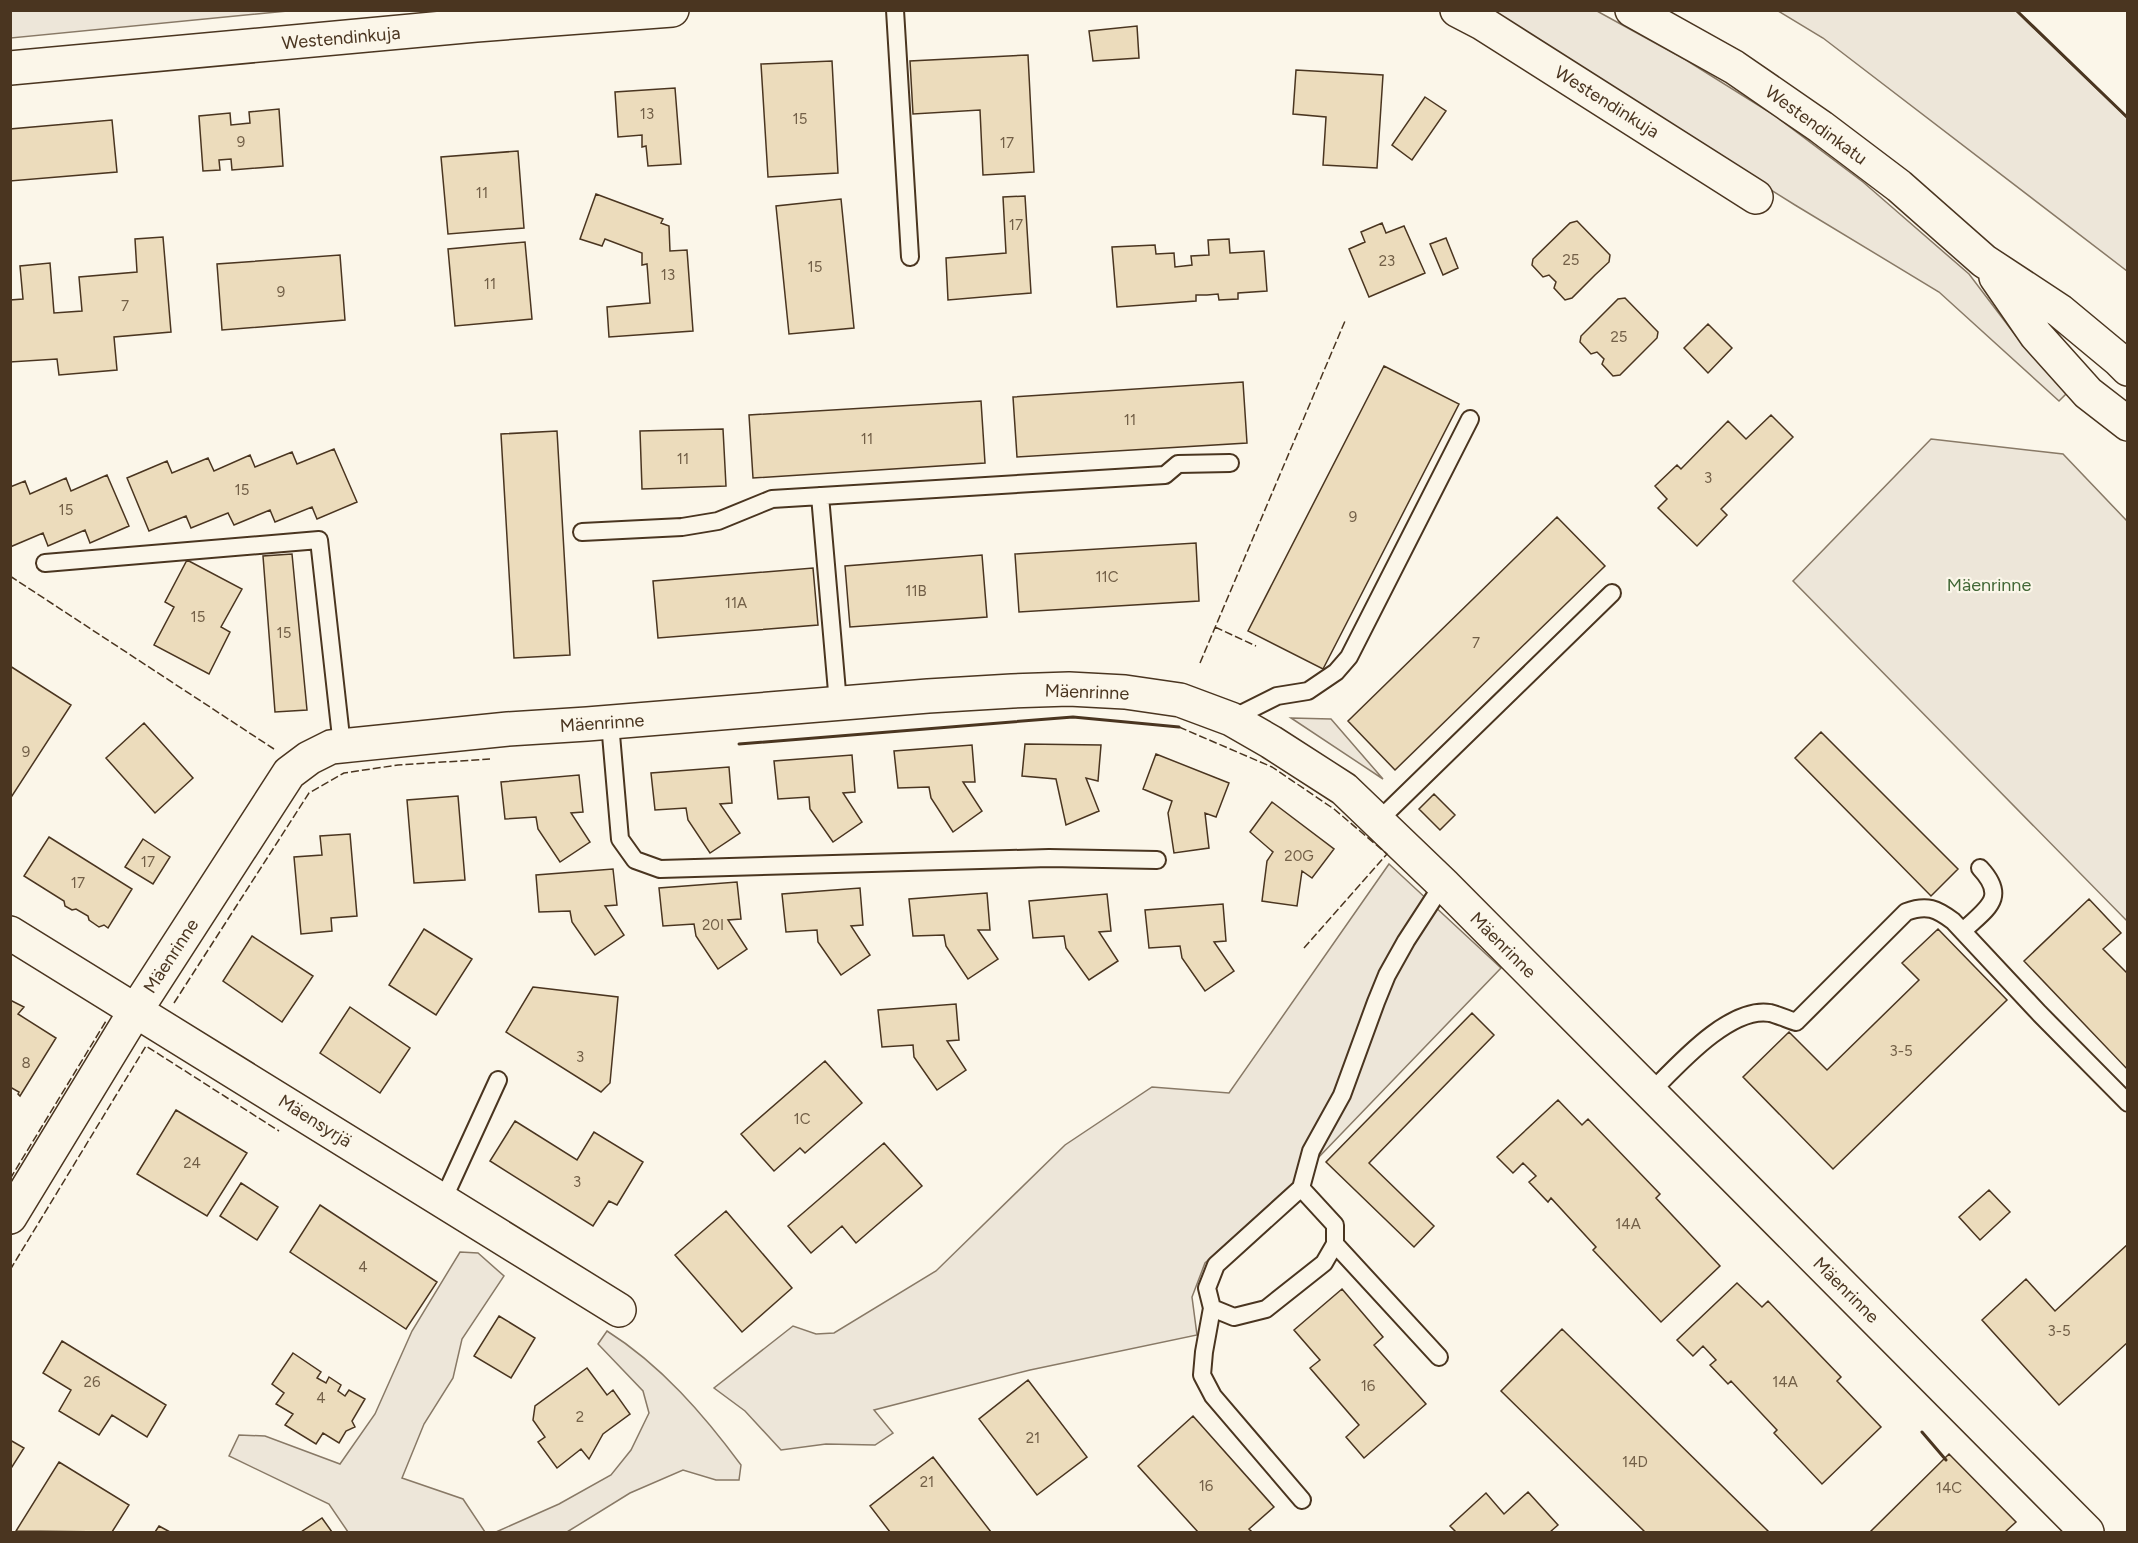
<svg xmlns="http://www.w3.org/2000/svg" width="2138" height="1543" viewBox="0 0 2138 1543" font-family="Figtree,sans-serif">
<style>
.green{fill:#ede6d9;stroke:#887966;stroke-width:1.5}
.building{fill:#ecdcbc;stroke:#4a3520;stroke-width:1.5}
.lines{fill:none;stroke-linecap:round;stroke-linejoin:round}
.service-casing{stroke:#4a3520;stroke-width:20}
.minor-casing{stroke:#4a3520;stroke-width:36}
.secondary-casing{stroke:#4a3520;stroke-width:36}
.service{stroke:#fbf6e9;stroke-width:16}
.minor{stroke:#fbf6e9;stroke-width:33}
.secondary{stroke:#fbf6e9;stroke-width:33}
.fence{stroke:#4a3520;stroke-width:1.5;stroke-dasharray:8 3;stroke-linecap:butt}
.wall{stroke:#4a3520;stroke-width:3}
.labels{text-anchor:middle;stroke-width:4.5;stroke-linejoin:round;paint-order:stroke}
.number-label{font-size:15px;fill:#725f47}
.street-label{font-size:18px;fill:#4a3520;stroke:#fbf6e9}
.park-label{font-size:18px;fill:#436837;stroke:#fbf6e9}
</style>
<rect width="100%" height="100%" fill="#fbf6e9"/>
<path class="green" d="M11,10h276v1l-276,27z
M1485,11h112l89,49 88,55 89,67 106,92 47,62 53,55 -10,10 -120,-109 -144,-87z
M1778,11h238l111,107v153l-304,-233z
M1931,439l132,15 64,67v400l-334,-340z
M1291,718l40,1 52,60z
M1389,864l112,104 -210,218 -86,77 -13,34 5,38 -167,35 -156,40 19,23 -18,12 -49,-1 -45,6 -36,-39 -31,-23 79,-62 23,8 18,-1 102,-62 129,-126 87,-58 77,6z
M460,1252l18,1 26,23 -42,63 -9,39 -29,46 -22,54 61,21 22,33h-137l-19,-28 -100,-48 10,-21 26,1 75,28 35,-50 37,-83z
M607,1331c54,34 97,84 134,134l-2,15h-23l-33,-10 -53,23 -63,39h-71l63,-28 52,-29 20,-25 18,-37 -6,-22 -45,-47z"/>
<path class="building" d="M1137,26l2,32 -46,3 -4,-30z
M1028,55l6,117 -51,3 -3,-65 -67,4 -3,-53z
M832,61l6,112 -70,4 -7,-113z
M1296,70l87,5 -6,93 -54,-3 3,-48 -33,-3z
M675,88l6,76 -33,2 -2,-20 -4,1v-12l-24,2 -3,-45z
M1425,97l21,14 -34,49 -20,-15z
M279,109l4,57 -51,4 -1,-11 -12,1 1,10 -17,1 -4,-55 31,-3 1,12 19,-2 -1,-11z
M112,120l5,52 -107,9v-52z
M518,151l6,77 -76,6 -7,-77z
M596,194l67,25 -2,4 8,3 1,25 17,-1 6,81 -84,6 -2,-30 43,-4 -3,-39 -5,1v-12l-37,-14 -3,7 -22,-7z
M1025,196l6,97 -83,7 -2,-42 60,-5 -3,-56z
M841,199l13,129 -65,6 -13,-128z
M1577,221l33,34 -1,7 -14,13 -23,23 -7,2 -11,-12 2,-6 -7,-7 -6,2 -11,-12 1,-6 37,-36z
M1382,223l4,10 18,-7 21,47 -56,24 -20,-48 16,-7 -4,-10z
M163,237l8,95 -57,5 3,33 -58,5 -2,-16 -47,3v-62l13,-1 -3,-33 30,-3 4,50 28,-2 -3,-34 58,-5 -2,-33z
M1446,238l12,30 -15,7 -13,-31z
M1229,239l1,14 34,-2 3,40 -29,2v6l-19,1 -1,-6 -11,1h-11v6l-79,6 -5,-60 43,-2 1,9 18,-1 1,14 17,-2 -1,-9 18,-1 -1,-15z
M525,242l7,77 -77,7 -7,-77z
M340,255l5,65 -123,10 -5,-66z
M1625,298l33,34 -1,6 -37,37 -7,1 -11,-12 2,-5 -7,-7 -6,2 -11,-12 1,-6 37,-37z
M1708,324l24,24 -24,25 -24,-25z
M1384,366l75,38 -136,265 -75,-38z
M1243,382l4,61 -230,14 -4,-60z
M981,401l4,62 -232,15 -4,-63z
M1771,415l22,22 -72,72 6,6 -30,31 -39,-38 9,-9 -12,-13 22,-21 4,4 47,-48 18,18z
M723,429l3,57 -84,3 -2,-58z
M557,431l13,224 -56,3 -13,-224z
M334,449l23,53 -40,17 -5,-12 -37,15 -5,-12 -36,15 -6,-12 -37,15 -5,-12 -37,15 -22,-53 40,-17 5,12 36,-15 6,13 36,-16 5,12 37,-15 5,12z
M107,475l22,51 -39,17 -5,-13 -37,16 -5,-13 -33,14v-60l15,-6 5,13 36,-16 5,13z
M1557,517l48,49 -210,204 -47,-49z
M1196,543l3,58 -180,11 -4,-58z
M292,554l15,156 -32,2 -12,-156z
M982,555l5,62 -137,10 -5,-61z
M187,560l55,29 -21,38 9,5 -21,42 -55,-29 20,-38 -9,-5z
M813,568l5,57 -160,13 -5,-57z
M10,666l61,39 -61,94z
M144,723l49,55 -38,35 -49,-55z
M1821,732l137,137 -27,27 -136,-138z
M1025,744l76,1 -3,36 -12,-3 13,33 -33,14 -10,-46 -34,-3z
M972,745l3,37h-12l19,29 -29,21 -22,-34 -2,-11 -31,1 -4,-37z
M1156,754l73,29 -13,34 -11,-4 4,35 -35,5 -6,-40 4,-12 -29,-12z
M852,755l3,37 -12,1 19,29 -29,20 -23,-33 -1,-12 -31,2 -4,-38z
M729,767l3,36 -12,1 20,29 -30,20 -22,-33 -2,-12 -31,2 -4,-37z
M579,775l4,37 -12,1 19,29 -30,20 -22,-33 -2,-12 -31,2 -4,-37z
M1434,794l21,21 -15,15 -21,-21z
M458,796l7,84 -51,3 -7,-83z
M1272,802l62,47 -22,29 -10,-7 -5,35 -35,-5 5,-40 6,-9 -23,-20z
M350,834l7,82 -26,2 1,13 -31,3 -7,-77 28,-2 -2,-19z
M49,837l83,52 -24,39 -4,-3 -5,2 -10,-7 -1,-4 -12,-7 -4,1 -7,-4 -1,-5 -40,-25z
M143,839l27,18 -17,27 -28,-17z
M613,869l4,36 -12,1 19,29 -29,20 -23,-33 -2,-11 -31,1 -3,-37z
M737,882l4,37 -13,1 19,29 -29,20 -22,-33 -2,-12 -31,2 -4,-38z
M860,888l3,37 -12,1 19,29 -29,20 -23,-33 -1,-12 -31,2 -4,-38z
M987,893l3,37h-12l20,29 -30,20 -22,-33 -2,-11 -31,1 -4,-37z
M1107,894l4,37 -12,1 19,29 -29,19 -23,-32 -2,-12 -31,2 -4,-37z
M2089,899l32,34 -18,16 25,25v96l-104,-109z
M1223,904l3,37 -12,1 20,29 -29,20 -23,-33 -2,-12 -31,2 -4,-38z
M424,929l48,30 -36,56 -47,-30z
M1938,929l69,71 -174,169 -90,-92 46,-45 38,38 92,-90 -17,-17z
M252,936l61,40 -31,46 -59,-41z
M533,987l85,10 -8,86 -9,9 -95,-60z
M10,1000l14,7 -6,7 38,24 -36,58 -2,-2 1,-2 -9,-5z
M956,1004l3,36 -12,1 19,29 -29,20 -23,-33 -1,-12 -31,2 -4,-37z
M350,1007l60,41 -30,45 -60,-40z
M1472,1013l22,22 -125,128 65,63 -20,21 -88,-85z
M825,1061l37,42 -57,50 -5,-5 -26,23 -33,-37z
M1558,1100l24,25 6,-6 72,75 -4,4 64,68 -59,56 -68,-72 3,-3 -45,-49 -3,4 -19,-20 7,-6 -13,-13 -10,10 -16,-16z
M176,1110l71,43 -40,63 -70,-42z
M515,1121l62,39 17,-28 49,30 -26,43 -8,-4 -16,25 -103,-65z
M884,1143l38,43 -66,57 -14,-17 -31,27 -23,-27z
M241,1183l37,24 -21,33 -37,-24z
M1989,1190l21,22 -30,28 -21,-23z
M320,1205l117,77 -31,47 -116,-77z
M726,1211l66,77 -50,44 -67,-77z
M2128,1244v98l-69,63 -77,-85 44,-41 29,32z
M1737,1283l25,24 6,-6 73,76 -4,4 44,46 -59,57 -48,-51 3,-3 -46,-49 -3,3 -18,-19 6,-5 -13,-14 -10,10 -16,-16z
M1342,1289l41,48 -9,8 52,59 -62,54 -18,-21 13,-12 -49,-57 10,-8 -26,-30z
M499,1316l36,22 -24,40 -37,-22z
M1562,1329l207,203h-124l-144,-141z
M62,1341l104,64 -19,32 -35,-22 -13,20 -40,-24 12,-21 -28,-17z
M293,1353l28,19 -4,6 9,5 3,-6 12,8 -3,6 7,5 4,-6 16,9 -13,22 3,6 -9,4 -7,12 -16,-10 -7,11 -31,-19 8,-11 -17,-10 8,-11 -12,-9z
M587,1368l20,27 6,-5 17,24 -27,20 -14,25 -8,-10 -24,19 -19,-26 7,-5 -12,-17 2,-14z
M1028,1380l59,77 -50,38 -58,-76z
M1193,1416l81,91 -25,22 3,3h-54l-60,-66z
M10,1440l14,8 -14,22z
M1949,1454l67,68 -11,10h-135z
M933,1457l58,75h-101l-20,-26z
M59,1462l70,43 -17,27 -96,-1z
M1528,1492l30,33 -8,7h-94l-6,-6 36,-33 18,21z
M322,1518l10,14h-31z
M159,1526l11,6h-15z"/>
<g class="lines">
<g class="service-casing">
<path id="service" d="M895,10l15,247
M820,496l18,207
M582,532l100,-5 36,-6 54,-22 393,-24 13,-11 52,-1
M45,563l274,-23 23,206
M1231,719l46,-23 31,-5 28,-19 13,-15 121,-238
M610,723l10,116 15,21 25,9 389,-11 108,2
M1378,821l234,-228
M1963,931c24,-23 45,-33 17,-63
M1650,1093c26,-26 79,-87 120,-80 8,2 17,6 26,9l110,-110c21,-8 31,-3 47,9l86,92 89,90
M443,1200l55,-120
M1335,1244l104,113
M1212,1308l22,9 32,-8 58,-46 11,-19v-19l-34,-37
M1302,1500l-89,-104 -11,-21 2,-23 8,-44 -5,-20 9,-23 85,-77 10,-37 31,-56 34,-93 11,-27 19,-34 37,-57"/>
</g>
<g class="minor-casing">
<path id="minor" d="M1457,10l25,13 274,174
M10,68l466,-43 196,-15
M10,933l609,377
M10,1217l126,-207 153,-237 20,-15 22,-11 177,-18 79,-5 341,-28 84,-5 57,-2 56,3 55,8 51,19 40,23 73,47 99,95 644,648"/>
</g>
<g class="secondary-casing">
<path id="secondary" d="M1632,10l102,57 87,60 78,59 85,75 76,50 59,49 9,9
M1996,277l40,58 52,58 40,31"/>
</g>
<use href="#service" class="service"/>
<use href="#minor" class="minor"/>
<use href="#secondary" class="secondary"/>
<path class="fence" d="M10,576l264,173
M1215,627l41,19
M1200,663l145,-342
M1179,727l93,40 62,42 53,45 -84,95
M174,1003l135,-210 35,-20 54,-8 92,-6
M10,1179l96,-158
M10,1270l136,-224 133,85"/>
<path class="wall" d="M2016,10l112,108
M739,744l334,-27 106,10
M1922,1432l24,28"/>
</g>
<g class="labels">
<g class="number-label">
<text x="647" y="119">13</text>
<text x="800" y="124">15</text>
<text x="241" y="147">9</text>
<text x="1007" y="148">17</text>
<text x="482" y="198">11</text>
<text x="1016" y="230">17</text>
<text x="1571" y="265">25</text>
<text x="1387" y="266">23</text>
<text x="815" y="272">15</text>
<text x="668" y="280">13</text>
<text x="490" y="289">11</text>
<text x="281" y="297">9</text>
<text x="125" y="311">7</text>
<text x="1619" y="342">25</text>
<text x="1130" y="425">11</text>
<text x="867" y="444">11</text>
<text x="683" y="464">11</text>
<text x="1708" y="483">3</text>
<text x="242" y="495">15</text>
<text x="66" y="515">15</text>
<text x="1353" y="522">9</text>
<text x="1107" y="582">11C</text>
<text x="916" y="596">11B</text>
<text x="736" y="608">11A</text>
<text x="198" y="622">15</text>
<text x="284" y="638">15</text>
<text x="1476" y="648">7</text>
<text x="26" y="757">9</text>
<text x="1299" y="861">20G</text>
<text x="148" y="867">17</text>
<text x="78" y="888">17</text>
<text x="713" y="930">20I</text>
<text x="1901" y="1056">3-5</text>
<text x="580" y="1062">3</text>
<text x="26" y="1068">8</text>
<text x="802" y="1124">1C</text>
<text x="192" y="1168">24</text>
<text x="577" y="1187">3</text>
<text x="1628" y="1229">14A</text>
<text x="363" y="1272">4</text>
<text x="2059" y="1336">3-5</text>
<text x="92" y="1387">26</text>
<text x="1785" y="1387">14A</text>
<text x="1368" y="1391">16</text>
<text x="321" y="1403">4</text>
<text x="580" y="1422">2</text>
<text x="1033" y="1443">21</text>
<text x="1635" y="1467">14D</text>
<text x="927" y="1487">21</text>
<text x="1206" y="1491">16</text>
<text x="1949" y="1493">14C</text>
</g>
<g class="street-label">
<text transform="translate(341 38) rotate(-5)" y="6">Westendinkuja</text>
<text transform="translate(1607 102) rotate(32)" y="6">Westendinkuja</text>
<text transform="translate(1816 125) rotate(36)" y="6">Westendinkatu</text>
<text transform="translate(1087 692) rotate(2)" y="6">Mäenrinne</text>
<text transform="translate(602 723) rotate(-4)" y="6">Mäenrinne</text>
<text transform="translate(1503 945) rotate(45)" y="6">Mäenrinne</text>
<text transform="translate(171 956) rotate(-57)" y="6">Mäenrinne</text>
<text transform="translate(315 1121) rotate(32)" y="6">Mäensyrjä</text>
<text transform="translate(1846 1290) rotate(45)" y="6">Mäenrinne</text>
</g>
<g class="park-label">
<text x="1989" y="591">Mäenrinne</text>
</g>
</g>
<rect width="2138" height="1543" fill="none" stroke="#4a3520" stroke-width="24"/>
</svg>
